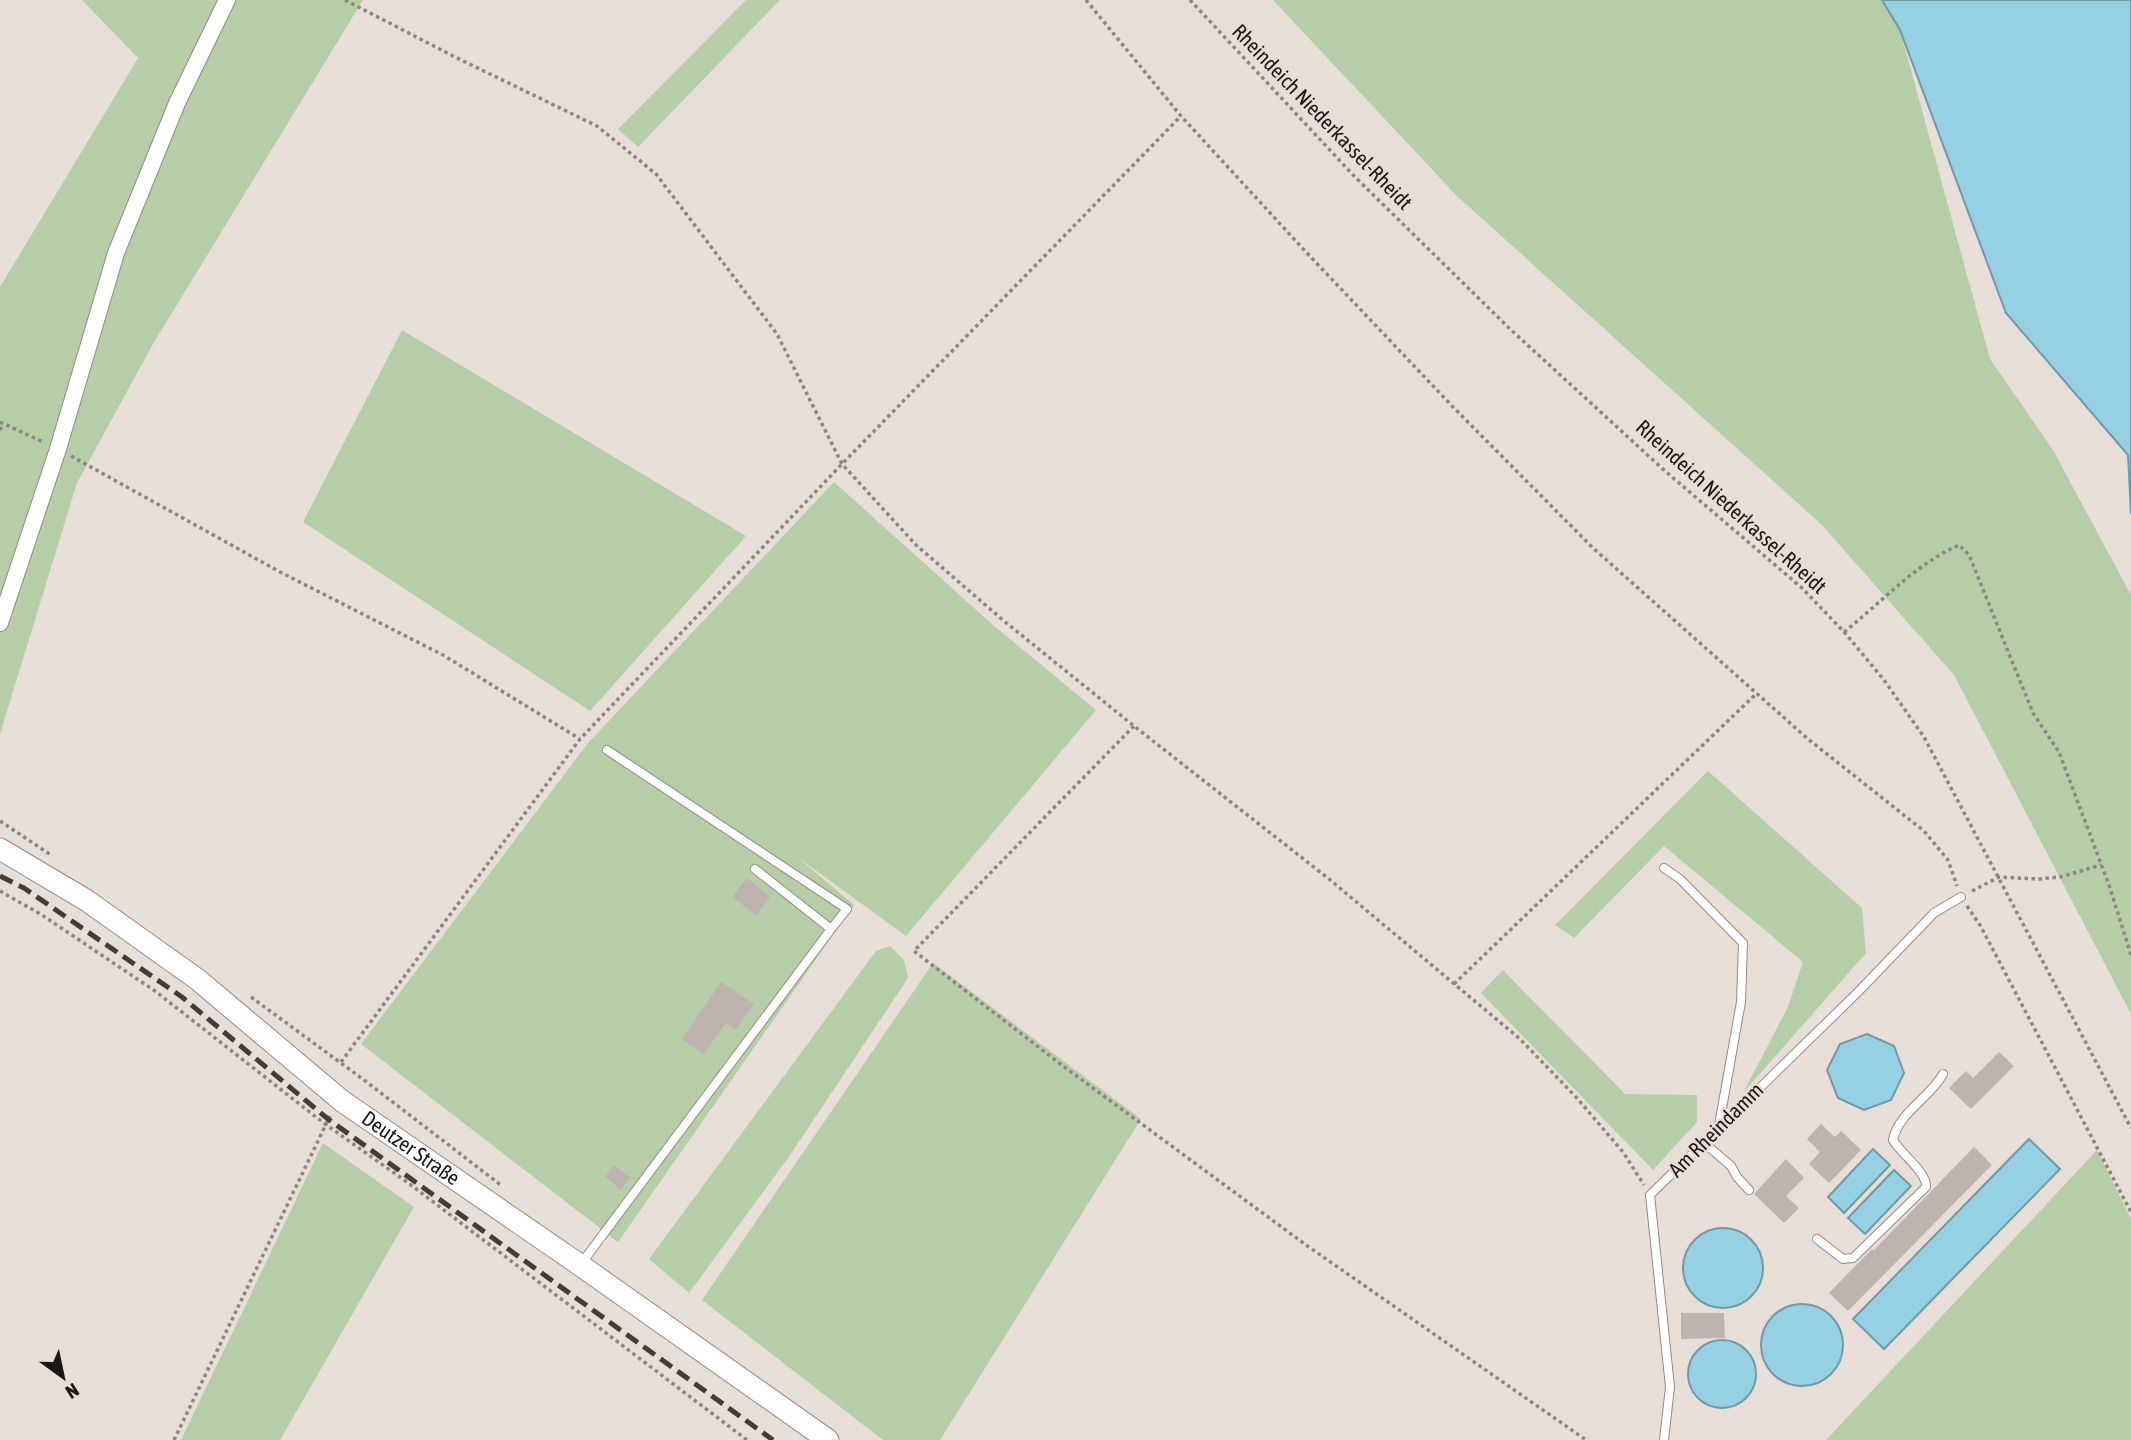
<svg xmlns="http://www.w3.org/2000/svg" width="2131" height="1440" viewBox="0 0 2131 1440" font-family="'Asap Condensed',sans-serif">
<style>
.green{fill:#b5cea8}
.water{fill:#95d1e3;stroke:#7099a5;stroke-width:2}
.building{fill:#beb3ae}
.lines{fill:none;stroke-linecap:round;stroke-linejoin:round}
.service-casing{stroke:#958b86;stroke-width:10}
.minor-casing{stroke:#958b86;stroke-width:18}
.tertiary-casing{stroke:#958b86;stroke-width:23}
.path{stroke:#8c8581;stroke-width:3.5;stroke-dasharray:3.5 3.5;stroke-linecap:butt}
.service{stroke:#fff;stroke-width:8}
.minor{stroke:#fff;stroke-width:16}
.tertiary{stroke:#fff;stroke-width:21}
.rail{stroke:#423d3a;stroke-width:5;stroke-dasharray:14 7;stroke-linecap:butt}
.labels{text-anchor:middle;stroke-width:5;stroke-linejoin:round;paint-order:stroke}
.street-label{font-size:21px;fill:#1b1715;stroke:#e8ded8}
</style>
<rect width="100%" height="100%" fill="#e8ded8"/>
<path class="green" d="M82,0h281l-210,344 -76,139 -77,251v-447l138,-229z
M746,0h34l-142,147 -20,-18z
M1273,0h609l18,30 90,329 63,91 78,145v419l-177,-339 -132,-150 -365,-329z
M402,330l344,206 -156,175 -287,-189z
M834,482l159,143 103,85 -190,226 -110,-80 58,49 -236,337 -257,-198 227,-301z
M1708,771l154,137 4,45 -123,140 45,-86 15,-45 -139,-116 -90,92 -19,-13z
M890,946l14,14 4,18 -120,180 -99,135 -40,-34 227,-308z
M933,963l208,156 -201,321h-57l-181,-140z
M1503,970l122,124 72,1v27l-44,48 -172,-177z
M323,1143l91,64 -134,233h-99z
M2097,1150l34,69v221h-305z"/>
<path class="water" d="M1882,0h249v514l-3,-59 -122,-142 -106,-283z
M1867,1034l27,12 10,27 -13,27 -27,10 -26,-12 -11,-28 13,-26z
M2029,1139l31,30 -176,180 -31,-30z
M1873,1149l17,16 -46,48 -16,-16z
M1894,1170l17,16 -46,48 -17,-16z
M1683 1268a40 40 0 1 1 80 0a40 40 0 1 1-80 0Z
M1761 1345a41 41 0 1 1 82 0a41 41 0 1 1-82 0Z
M1688 1374a34 34 0 1 1 68 0a34 34 0 1 1-68 0Z"/>
<path class="building" d="M747,878l23,19 -14,18 -24,-18z
M721,982l33,22 -18,26 -10,-7 -22,31 -22,-15z
M1999,1052l15,14 -43,43 -22,-21 17,-17 7,7z
M1821,1124l14,13 6,-6 20,19 -32,33 -20,-19 11,-12 -13,-13z
M1974,1147l18,18 -144,146 -19,-18 43,-44 2,1z
M1786,1159l18,19 -18,18 13,12 -15,15 -30,-29z
M614,1165l16,12 -9,12 -16,-12z
M1681,1313h43l1,25 -44,1z"/>
<g class="lines">
<g class="service-casing">
<path id="service" d="M607,750l240,159 -16,20
M1664,868l16,11 63,64 -2,59 -22,123
M1703,1142l28,24 6,11 12,13
M1817,1239l26,20 10,-1 73,-71c1,-15 -25,-33 -33,-47 5,-27 37,-42 50,-66
M581,1264l250,-335 -76,-60
M1664,1440l6,-53 -20,-192 208,-203 76,-79 27,-16"/>
</g>
<g class="minor-casing">
<path id="minor" d="M0,623l58,-174 58,-196 61,-150 50,-103"/>
</g>
<g class="tertiary-casing">
<g id="tertiary">
<path id="s1" d="M0,849l86,51 111,79 145,122 238,164 248,175"/>
</g>
</g>
<path class="path" d="M345,0l108,56 144,70 59,48 121,160 65,130 74,81 88,76 130,105 195,153 191,160 56,58 47,55 21,33
M1086,0l95,116 125,136 147,155 140,141 215,191 116,92 24,29 9,26
M1190,0l165,177 154,151 156,143 137,117 43,45 39,47 40,57 207,391
M0,422l43,20
M0,430l3,-6
M71,456l209,116 163,83 137,84
M1844,632c38,-30 70,-67 115,-87l10,10 64,158 26,39 50,133 22,70
M1134,726l-220,225 149,115 243,179 280,195
M0,821l51,34
M0,891l42,24 113,76 170,133 82,58 340,258
M1972,891l27,-14 39,2 22,-2 41,-12
M1967,906l13,19 151,287
M1454,984l303,-291
M251,997l113,83 138,106
M341,1062l239,-323 262,-275 339,-348
M174,1440l156,-324"/>
<use href="#service" class="service"/>
<use href="#minor" class="minor"/>
<use href="#tertiary" class="tertiary"/>
<path class="rail" d="M0,876l24,12 158,109 146,122 445,321"/>
</g>
<g class="labels">
<g class="street-label">
<text transform="translate(1322 117) rotate(46)" y="7">Rheindeich Niederkassel-Rheidt</text>
<text transform="translate(1731 507) rotate(42)" y="7">Rheindeich Niederkassel-Rheidt</text>
<text transform="translate(1716 1130) rotate(-45)" y="7">Am Rheindamm</text>
<text dy="7" stroke="none"><textPath href="#s1" startOffset="509">Deutzer Straße</textPath></text>
</g>
</g>
<g transform="translate(63 1377) rotate(147)" stroke="#e8ded8" stroke-width="5" paint-order="stroke">
<path d="M0-5L12 26L0 18L-12 26Z" fill="#1b1715"/>
<text y="-10" font-size="19" font-weight="bold" text-anchor="middle" fill="#1b1715">N</text>
</g>
</svg>
